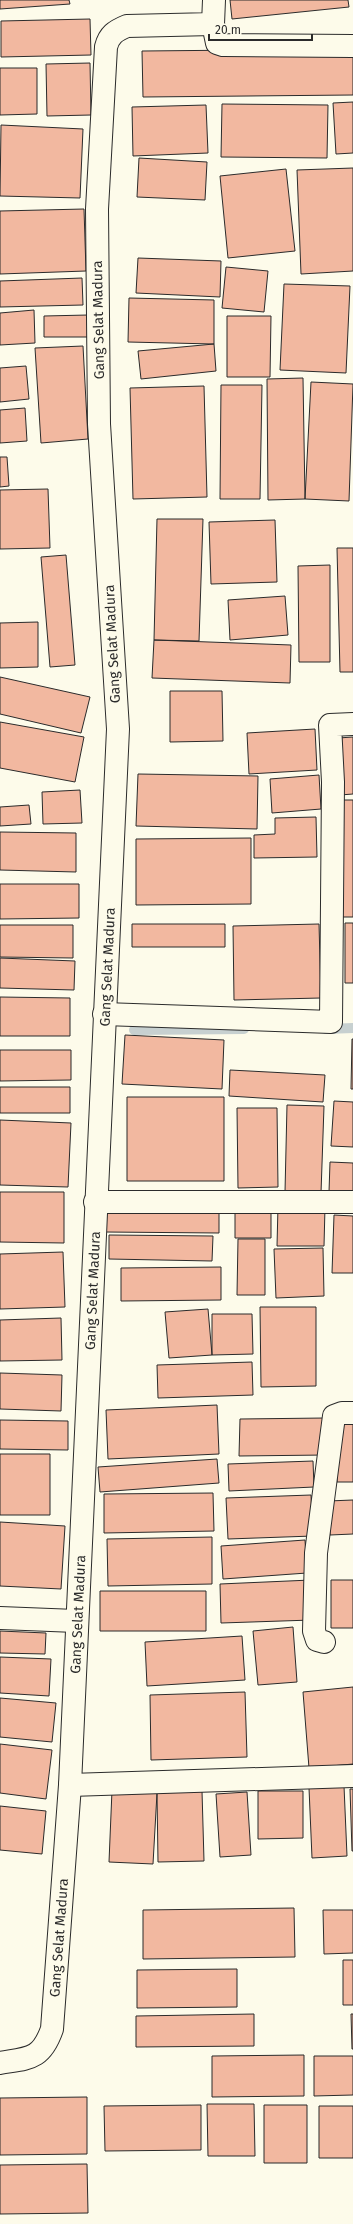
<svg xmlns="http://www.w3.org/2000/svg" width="353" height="2224" viewBox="0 0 353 2224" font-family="'Fira Sans',sans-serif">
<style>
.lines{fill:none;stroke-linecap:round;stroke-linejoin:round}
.stream{stroke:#c7d0d0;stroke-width:10}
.building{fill:#f2b8a0;stroke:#2b2b2b}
.minor-casing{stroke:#2b2b2b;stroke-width:24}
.minor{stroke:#fdfbea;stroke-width:22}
.labels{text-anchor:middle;stroke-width:3;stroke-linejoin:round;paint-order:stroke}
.street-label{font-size:14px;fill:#2b2b2b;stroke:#fdfbea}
</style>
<rect width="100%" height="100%" fill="#fdfbea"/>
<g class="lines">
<path class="stream" d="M326,1029l27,-1
M134,1030l110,-1"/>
</g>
<path class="building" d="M0,0h69l1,4 -70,5z
M230,0h118l1,7 -117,12z
M90,19l1,36 -90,2v-36z
M353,49v46l-210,2 -1,-46z
M90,63l1,52 -44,1 -1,-52z
M0,68h37v46l-37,1z
M353,102v51l-17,1 -3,-51z
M222,104l106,1 -1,53 -106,-1z
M206,105l2,48 -75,3 -1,-49z
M1,125l82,4 -3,69 -80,-2z
M139,158l68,4 -2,38 -68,-3z
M353,168v103l-52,3 -4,-104z
M286,169l9,82 -67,7 -8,-82z
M84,209l2,62 -86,3v-63z
M138,258l83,3 -1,36 -84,-4z
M226,267l42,4 -4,41 -42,-4z
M82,278l1,27 -83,2v-26z
M284,284l66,2 -4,87 -66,-3z
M129,298l85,2v44l-86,-2z
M34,310l1,33 -35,2v-32z
M88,315v22h-44v-21z
M227,316h44l-1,61h-43z
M214,344l2,27 -75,8 -3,-28z
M83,346l5,93 -47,4 -6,-95z
M26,366l3,33 -29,3v-34z
M303,378l2,121 -37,1 -1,-121z
M311,382l42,2 -4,117 -44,-2z
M221,385h41l-2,114h-40z
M204,386l3,111 -74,2 -3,-111z
M25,408l2,33 -27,2v-33z
M0,457h7l2,29 -9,1z
M48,489l2,59 -50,1v-59z
M157,519h46l-4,122 -45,-1z
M275,520l2,62 -66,2 -2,-62z
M337,548h16v124h-13z
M66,555l9,110 -25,2 -9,-110z
M330,565v97h-31l-1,-96z
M285,596l3,39 -58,5 -2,-40z
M38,622v45l-38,1v-45z
M154,640l137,5 -1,38 -138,-5z
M0,677l90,20 -9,36 -81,-19z
M170,691h52l1,50 -53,1z
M0,722l84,15 -9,45 -75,-14z
M315,729l2,41 -68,4 -2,-41z
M353,737v57l-13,1 -2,-57z
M138,774l120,2 -1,53 -121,-3z
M319,775l2,34 -49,4 -2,-34z
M80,790l2,33 -39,1 -1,-32z
M339,800h14v117h-13z
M29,805l2,19 -31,2v-19z
M316,817l1,40 -63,1v-23l21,-1v-16z
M0,832l76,1v39l-76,-2z
M251,838v66l-115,1v-66z
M0,884h79v34l-79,1z
M345,923h8v60h-8z
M132,924h93v23h-93z
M319,924l2,74 -87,2 -1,-74z
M0,925h73v33l-73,-1z
M0,958l75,3 -1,29 -74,-2z
M0,997l70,1v38h-70z
M125,1035l99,5 -2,49 -100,-5z
M352,1039h1v50h-2z
M0,1050h71v30l-71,1z
M230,1070l95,5 -2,27 -94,-6z
M0,1087h70v26h-70z
M127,1097h97v84h-97z
M334,1101l19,1v45l-22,-1z
M287,1105l37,1 -3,87 -36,-1z
M237,1108h40l1,79 -40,1z
M0,1120l71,3 -3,64 -68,-2z
M330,1162l23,1v30l-24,-1z
M0,1192h64v51l-64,-1z
M235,1205l36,1v32h-36z
M278,1206l47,1 -1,39h-47z
M106,1208l113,2v23l-114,-1z
M334,1215l19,1v57h-21z
M109,1235l104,1 -1,25 -103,-2z
M238,1239h27v56h-28z
M323,1248l1,48 -48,2 -2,-49z
M63,1252l2,55 -65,2v-55z
M221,1267v33l-100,1v-33z
M260,1307h56v79l-55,1z
M208,1309l4,46 -43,3 -4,-46z
M212,1314h40l1,40 -41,1z
M61,1318l1,42 -62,1v-41z
M252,1362l1,33 -95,3 -1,-33z
M0,1373l62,2 -1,36 -61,-2z
M217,1405l2,49 -111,5 -2,-49z
M337,1417h16v65h-16z
M325,1418l1,37 -87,1 1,-37z
M0,1420l68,1v29l-68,-1z
M0,1454h50v61h-50z
M217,1459l2,24 -119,9 -2,-25z
M313,1461l1,26 -85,4 -1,-27z
M213,1493l1,38 -110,2v-39z
M311,1495l2,41 -85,3 -2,-41z
M353,1500v34l-23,1 -2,-34z
M0,1522l65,4 -4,63 -61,-3z
M212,1537v47l-104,2 -1,-47z
M305,1540l2,33 -84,6 -2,-33z
M311,1580l1,40 -91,3 -1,-39z
M331,1580h22v48h-22z
M100,1591h106v40h-106z
M293,1627l4,55 -39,3 -5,-54z
M0,1631l46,2 -1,21 -45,-1z
M242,1636l3,44 -98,6 -2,-44z
M0,1657l51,2 -2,37 -49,-3z
M353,1687v77l-44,4 -6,-76z
M245,1692l2,65 -96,3 -1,-65z
M0,1698l56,5 -4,39 -52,-5z
M0,1744l52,6 -6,49 -46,-6z
M344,1786l3,70 -35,2 -3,-70z
M350,1789h3v62h-1z
M112,1790l45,3 -4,71 -44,-2z
M202,1791l2,70 -46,1 -1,-69z
M258,1791h45v47l-45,1z
M247,1792l4,63 -31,2 -4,-63z
M0,1806l46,5 -4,43 -42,-4z
M294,1908l1,49 -152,2v-49z
M323,1910h30v43l-29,1z
M343,1960h10v45h-10z
M237,1969v38l-100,1v-38z
M254,2014v32l-118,1v-31z
M351,2014h2v35h-1z
M304,2055v41l-92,1v-41z
M314,2056h39v39l-39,1z
M87,2097v57l-87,1v-57z
M207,2104h47l1,52h-47z
M201,2105v45l-96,1 -1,-45z
M264,2105h43v58h-43z
M319,2106h34v52h-34z
M87,2164l1,49 -88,1v-49z"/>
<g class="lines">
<g class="minor-casing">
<g id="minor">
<path d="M213,24l4,19 6,2 130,1"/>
<path d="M104,1014l227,8 2,-240 -3,-57 23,-1"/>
<path d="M95,1202h258"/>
<path d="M0,1618l76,3"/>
<path d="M324,1642l-7,-2 -3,-9 2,-78 18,-137 8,-3h11"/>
<path d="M70,1785l283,-9"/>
<path id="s1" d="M0,2063c29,-5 41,-3 52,-34l18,-244 48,-1056 -19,-305 -2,-215 9,-162c3,-12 9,-16 21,-21l86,-2 1,-24"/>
</g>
</g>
<use href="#minor" class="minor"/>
</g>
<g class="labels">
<g class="street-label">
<text transform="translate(98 320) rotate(-91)" y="5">Gang Selat Madura</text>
<text transform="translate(112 644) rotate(-93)" y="5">Gang Selat Madura</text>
<text dy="5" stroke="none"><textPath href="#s1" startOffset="1131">Gang Selat Madura</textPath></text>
<text dy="5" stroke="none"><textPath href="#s1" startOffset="807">Gang Selat Madura</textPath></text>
<text dy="5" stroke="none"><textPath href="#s1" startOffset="483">Gang Selat Madura</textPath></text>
<text dy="5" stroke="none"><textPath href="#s1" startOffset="159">Gang Selat Madura</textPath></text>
</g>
</g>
<path d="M209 34v6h103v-6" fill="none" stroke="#2b2b2b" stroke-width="2"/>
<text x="215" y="34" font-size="12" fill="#2b2b2b" stroke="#fdfbea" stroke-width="3" paint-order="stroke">20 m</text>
</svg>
